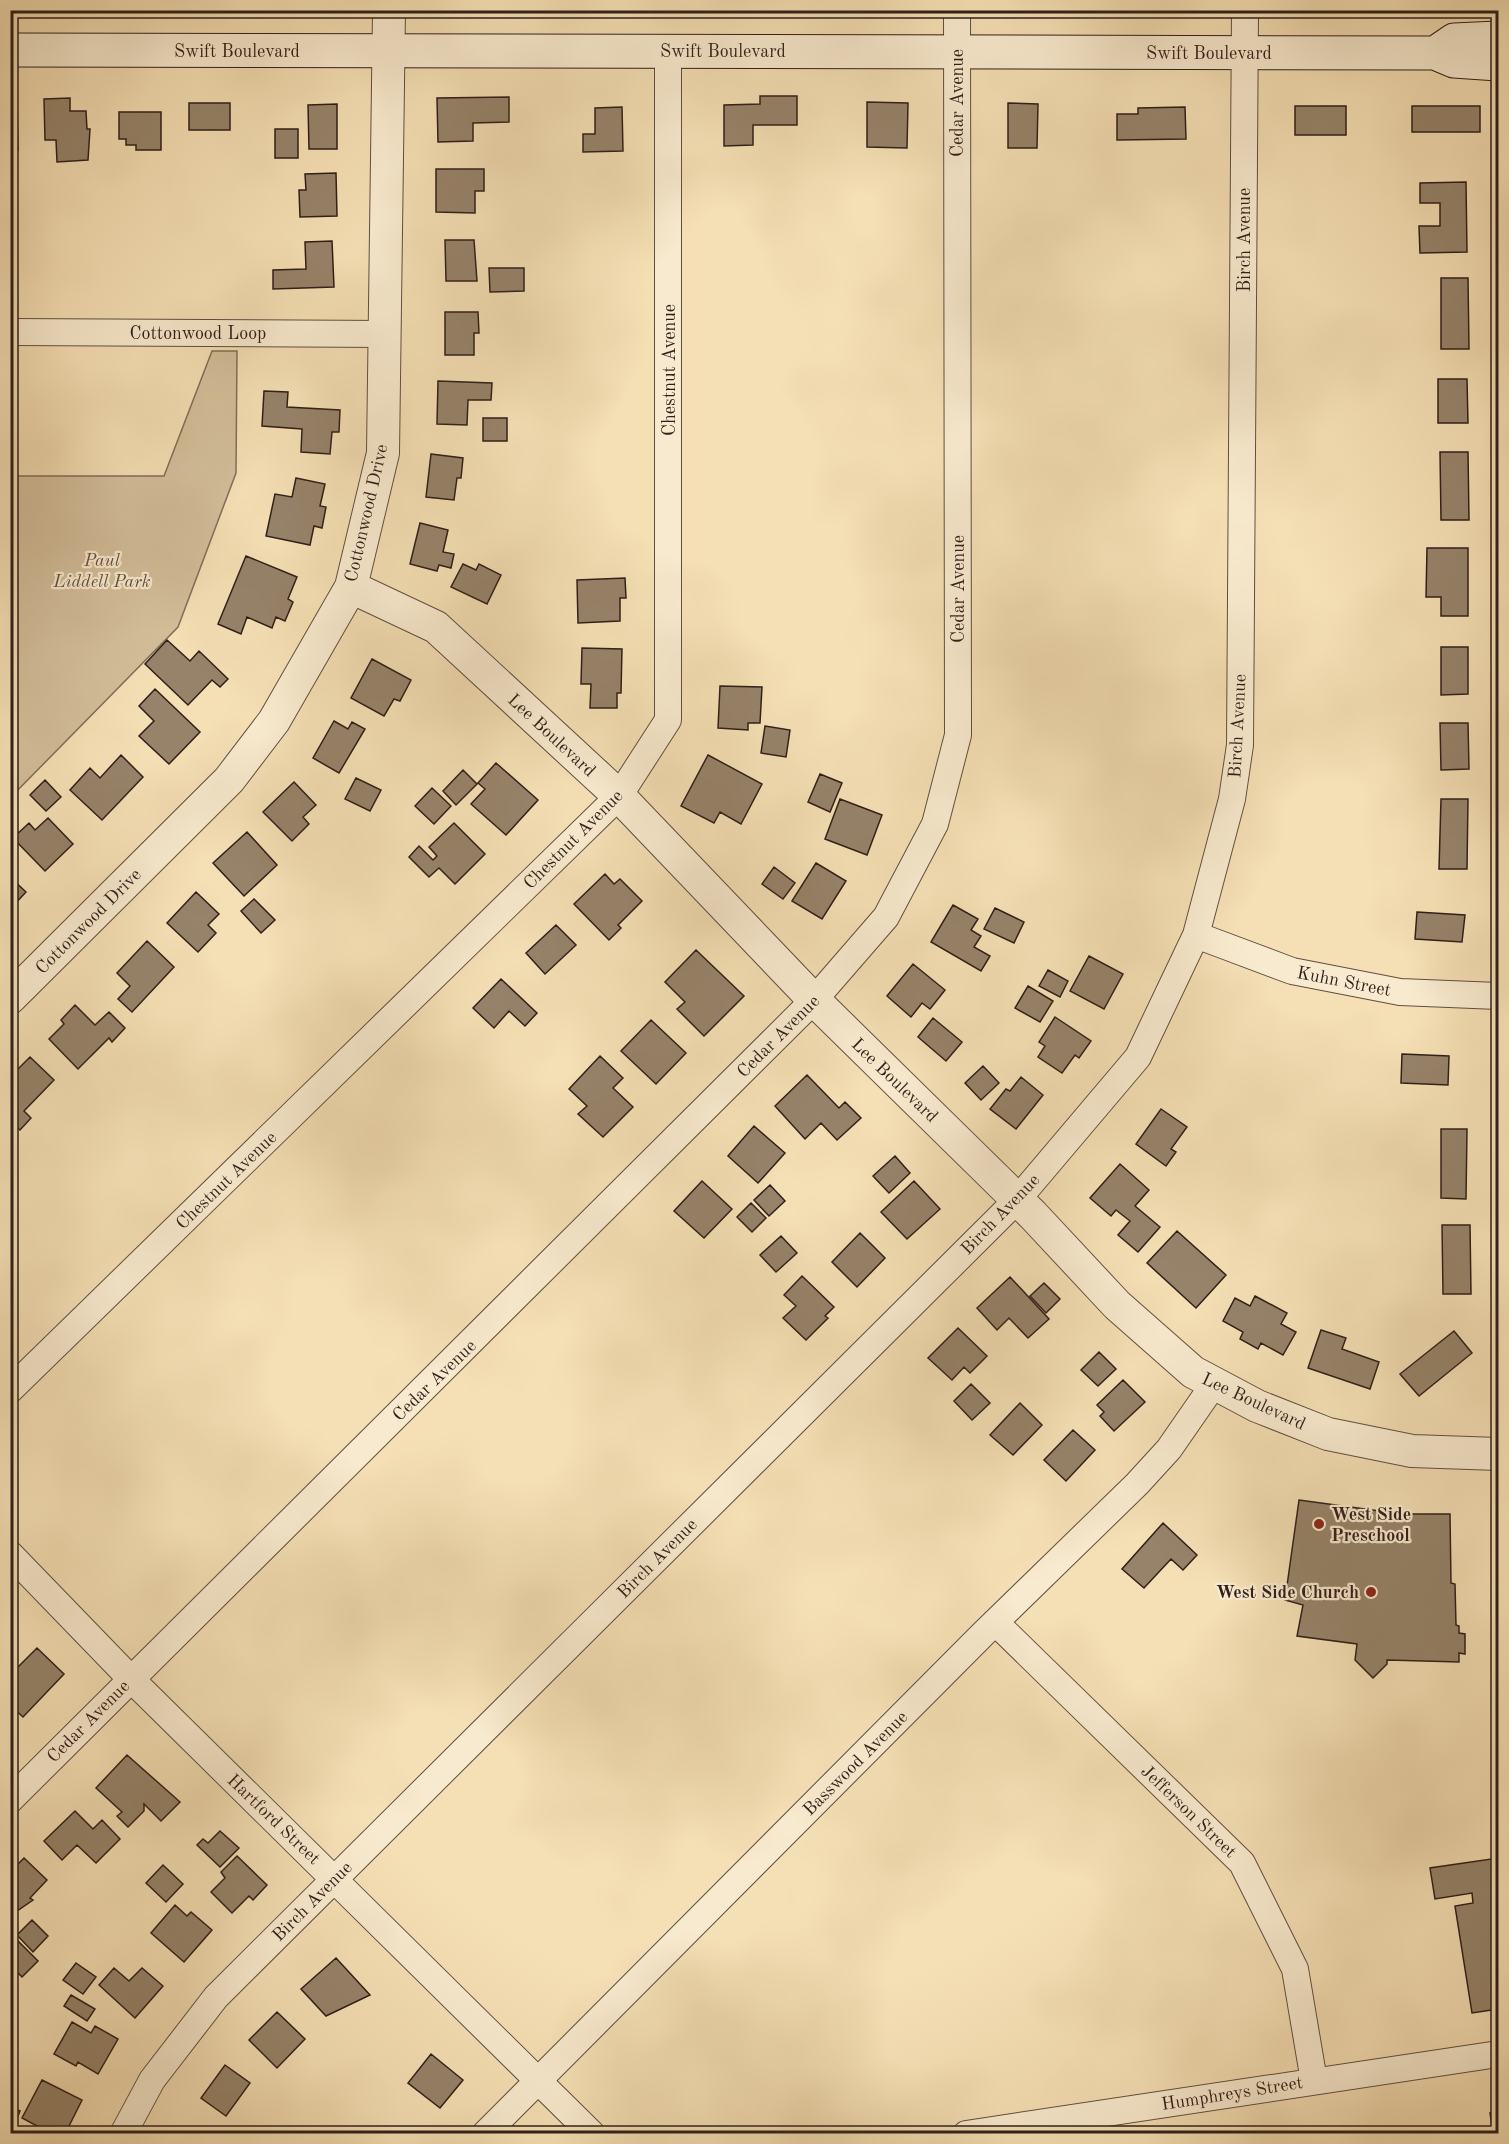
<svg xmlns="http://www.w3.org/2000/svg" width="1509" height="2144" viewBox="0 0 1509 2144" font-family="'Old Standard TT',serif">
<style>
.green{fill:#d3be9a;stroke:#816e5a;stroke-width:1.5}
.building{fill:#96836a;stroke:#2f1f19;stroke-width:1.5}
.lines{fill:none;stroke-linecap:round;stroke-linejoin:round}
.minor-casing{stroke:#604f40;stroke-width:28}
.tertiary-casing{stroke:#604f40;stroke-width:34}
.secondary-casing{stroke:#2f1f19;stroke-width:35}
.minor{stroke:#f8eace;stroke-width:26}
.tertiary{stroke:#f8eace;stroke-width:32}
.secondary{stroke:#f8eace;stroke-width:33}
.poi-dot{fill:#8f2418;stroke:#f8eace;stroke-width:2}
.labels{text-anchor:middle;stroke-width:4.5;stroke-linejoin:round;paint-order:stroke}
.street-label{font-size:18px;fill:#2f1f19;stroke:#f8eace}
.park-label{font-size:18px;font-style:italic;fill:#604f40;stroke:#f8eace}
.poi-label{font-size:18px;font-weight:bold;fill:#2f1f19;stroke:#f8eace;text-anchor:start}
</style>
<rect width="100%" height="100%" fill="#f5dfb4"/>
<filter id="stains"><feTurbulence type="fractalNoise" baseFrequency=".00333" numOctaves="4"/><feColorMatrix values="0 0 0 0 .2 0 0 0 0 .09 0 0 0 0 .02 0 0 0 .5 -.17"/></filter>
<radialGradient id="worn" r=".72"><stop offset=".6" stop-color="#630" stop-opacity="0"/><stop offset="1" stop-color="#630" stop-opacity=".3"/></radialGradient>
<path class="green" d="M212,351h25l-1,122 -58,154 -167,170v-321h153z"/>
<path class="building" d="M760,96h37v29h-44v20l-29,1v-41l36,-1z
M509,97v25l-36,1v18l-35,1 -1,-44z
M70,98v13h16l1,18h3l-2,31 -31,2 -1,-22h-11l-1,-41z
M867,102l41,1 -1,45 -40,-1z
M189,103h41v27h-41z
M1008,103l30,1 -1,44h-29z
M337,104v45h-28l-1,-44z
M1295,106h51v29h-51z
M1412,106h68v26h-68z
M622,107l1,44 -40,1v-18h12v-26z
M1185,107l1,32 -69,1v-26h21v-6z
M10,111h7l1,39h-8z
M119,112h42v38h-25v-5h-10v-6h-7z
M275,129h23v29h-23z
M436,169h48v22h-9v22l-39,-1z
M336,173l1,43 -37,1 -1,-27h7l-1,-16z
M1466,182l1,70 -47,1 -1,-27h21v-23h-20v-20z
M445,240h29l3,41h-31z
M332,241l2,46 -61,2v-19l33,-1 -1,-27z
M489,268h35v23l-34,1z
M1441,278h27l1,71h-28z
M445,312h33l1,21h-5v22h-29z
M1438,379h29l1,44h-30z
M438,381l54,2 -1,17h-23l-1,25 -30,-1z
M264,391l24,1 -1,15 53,3 -1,22h-7l-2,22 -29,-2 1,-23 -40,-3z
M483,418h24v23h-24z
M1440,452h28l1,68h-28z
M431,454l32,4 -2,20h-4l-3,22 -28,-3z
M296,478l29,6 -5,22 6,1 -4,21 -8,-2 -4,19 -44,-9 9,-42 17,3z
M420,523l28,7 -5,22 11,2 -3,14 -12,-3 -2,6 -27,-7z
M1427,548h41v68h-27v-19h-15z
M246,556l51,21 -9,22 5,3 -8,19 -9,-4 -4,11 -25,-11 -6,17 -23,-10z
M463,564l13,6 3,-6 22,11 -14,29 -36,-17z
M625,578l1,20h-6v23l-42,2 -1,-43z
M167,640l23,21 9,-10 29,28 -8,8 -8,-7 -24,25 -43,-41z
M1441,647h27v47l-27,1z
M582,648l40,1 -1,44h-4v15h-27l1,-24h-10z
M372,659l39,21 -11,21 -6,-2 -10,17 -33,-18z
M720,686l42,1 -2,36h-12v7l-30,-2z
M155,689l45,43 -31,32 -30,-28 15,-15 -15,-15z
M334,721l14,8 4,-7 13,7 -26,44 -26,-15z
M1440,723h28l1,46 -28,1z
M765,726l25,4 -4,27 -25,-4z
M121,755l22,22 -41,43 -32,-30 20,-22 10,10z
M708,755l54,29 -21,40 -21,-12 -6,11 -33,-17z
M496,763l42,37 -32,35 -35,-31 14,-15 -7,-6z
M463,770l14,14 -21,21 -13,-14z
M820,774l22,9 -12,29 -22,-10z
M356,778l25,12 -11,21 -25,-12z
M45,780l16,17 -15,14 -16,-16z
M294,782l22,23 -13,12 6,7 -17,17 -29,-29z
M432,788l19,18 -17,18 -19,-18z
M840,799l42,16 -15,40 -42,-16z
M1441,799h27l-1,70h-28z
M48,818l25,26 -28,27 -32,-33 16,-15 6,7z
M454,823l31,31 -30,30 -16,-16 -10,9 -20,-20 10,-11 14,14 4,-4 -8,-9z
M247,832l30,33 -33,31 -31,-33z
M816,863l30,18 -24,38 -30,-18z
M774,867l21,16 -12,16 -21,-15z
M605,874l9,10 6,-5 22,22 -24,24 3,3 -12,12 -35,-36z
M10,877l16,15 -16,17z
M196,892l23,22 -11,11 8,8 -18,19 -31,-29z
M254,899l21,21 -14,13 -20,-22z
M953,905l25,14 -7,11 10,6 -7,11 16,9 -9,15 -50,-29z
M995,908l29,14 -10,21 -30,-14z
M1417,912l48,3 -3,27 -47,-3z
M556,925l20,20 -31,29 -19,-21z
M147,941l27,26 -42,45 -14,-13 12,-13 -13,-13z
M696,950l48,46 -40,40 -27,-27 8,-7 -20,-20z
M1089,956l34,18 -19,35 -34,-18z
M913,964l32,26 -15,19 -8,-6 -11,14 -24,-21z
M1048,970l20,11 -8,16 -21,-11z
M501,979l36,34 -12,13 -16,-15 -15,17 -21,-20z
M1028,986l25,15 -13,21 -25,-14z
M75,1005l20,20 14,-13 16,16 -13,14 -3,-4 -31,31 -29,-30 15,-15 -3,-4z
M1055,1017l36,24 -12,17 -4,-3 -13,18 -24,-16 7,-11 -6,-4z
M933,1018l29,24 -16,19 -28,-24z
M651,1020l35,33 -30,31 -35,-33z
M1402,1054l47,2 -1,29 -47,-2z
M600,1056l23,22 -10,10 20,19 -30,30 -25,-23 9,-8 -18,-17z
M30,1057l24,23 -30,31 7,7 -11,12 -10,-9v-44z
M983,1066l16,17 -18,17 -16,-17z
M807,1075l32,33 6,-6 16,16 -24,22 -16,-17 -16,16 -30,-33z
M1021,1077l22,18 -27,34 -26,-20 16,-20 4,2z
M1161,1109l26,18 -16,22 5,3 -10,14 -30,-22z
M754,1126l31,27 -27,30 -30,-27z
M1441,1129h26l-1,70 -25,-1z
M895,1156l15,17 -21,20 -16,-17z
M1120,1164l29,26 -14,16 25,21 -22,25 -20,-17 12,-14 -14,-11 -5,6 -21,-18z
M702,1181l30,28 -28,29 -30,-27z
M914,1181l26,28 -33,30 -26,-27z
M770,1185l15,16 -16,15 -15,-16z
M751,1203l15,15 -14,14 -15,-15z
M1442,1225h28l1,69h-28z
M1177,1231l49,44 -30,33 -49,-45z
M860,1233l25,25 -28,29 -25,-25z
M781,1236l16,17 -21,19 -16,-17z
M802,1276l32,31 -9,9 3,2 -22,22 -23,-22 13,-12 -12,-11z
M1010,1277l39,42 -21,19 -19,-20 -12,12 -20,-22z
M1044,1283l16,16 -14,14 -16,-17z
M1255,1296l32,17 -6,11 15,8 -13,23 -22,-12 -3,6 -18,-10 3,-7 -20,-11 12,-23 15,8z
M958,1328l29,28 -17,17 -6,-6 -12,13 -24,-22z
M1321,1330l25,8 -4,11 37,13 -9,27 -62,-21z
M1454,1331l18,22 -53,43 -19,-22z
M1099,1352l17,17 -18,17 -17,-16z
M1123,1380l22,22 -31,29 -14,-15 4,-4 -7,-7z
M971,1384l19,19 -18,17 -18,-19z
M1020,1403l22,22 -29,30 -23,-20z
M1073,1430l22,20 -29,31 -22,-21z
M1299,1500l103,14h48l1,69 4,1 1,41 3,1v7l6,1v20l-6,-1v9l-72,-2v4l-14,14 -18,-18 2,-16 -60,-8 6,-31 -18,-5z
M1163,1523l34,32 -14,15 -12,-11 -27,29 -22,-19z
M37,1648l27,26 -41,43 -13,-12v-30z
M127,1755l53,47 -19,19 -17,-17v7l-16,16 -11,-11 5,-4 -26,-24z
M75,1811l18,18 9,-9 18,19 -24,24 -19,-18 -15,15 -18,-19z
M220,1831l19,17 -19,19 -23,-22 6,-6 5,4z
M237,1856l30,29 -14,15 -4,-4 -17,17 -21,-21 14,-14 -4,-6z
M24,1858l23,22 -17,18 3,2 -19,13 -4,-3v-38z
M1498,1858v151l-26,4 -17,-107 18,-3 -1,-10 -37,6 -5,-31z
M163,1865l20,19 -17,18 -20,-19z
M175,1905l12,11 4,-4 21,18 -28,32 -33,-29z
M32,1920l16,16 -15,16 -16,-17z
M12,1935l26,26 -16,16 -12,-12z
M336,1958l34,37 -44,21 -25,-27z
M76,1963l20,14 -13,17 -20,-14z
M114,1968l15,13 13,-13 21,18 -28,32 -36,-33z
M71,1995l24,14 -8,12 -23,-15z
M277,2012l28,27 -28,29 -28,-28z
M72,2022l19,11 4,-7 23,13 -20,35 -20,-12 -2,4 -22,-12z
M431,2054l32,26 -23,28 -32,-25z
M225,2065l25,18 -24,33 -25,-18z
M42,2080l40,20 -17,34h-13l-30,-16z
M10,2107l10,4 -8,20h-2z
M1498,2112v22h-5l-3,-21z
M187,2127l11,7h-15z"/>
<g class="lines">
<g class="minor-casing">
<path id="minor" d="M10,332l375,2
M1196,935l96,36 108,21 98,4
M10,1390l609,-594 49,-76v-669
M10,1554l120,124 462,456
M995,1622l247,241 53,106 19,112
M10,1800l804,-800 72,-83 49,-93 23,-89 -1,-725
M123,2134l29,-54 64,-83 801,-797 121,-143 58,-122 36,-136 8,-54 5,-735
M485,2134l498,-500 154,-150 32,-35 45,-65
M966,2134l532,-80"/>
</g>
<g class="tertiary-casing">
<path id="tertiary" d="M351,587l85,40 183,169 195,204 219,215 84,90 76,67 64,34 71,28 84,17 86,3
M10,998l219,-218 45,-59 77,-134 32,-134 6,-443"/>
</g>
<g class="secondary-casing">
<path id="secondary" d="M10,50l1425,3 19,8 44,3
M1435,53l19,-13 44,-2"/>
</g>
<use href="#minor" class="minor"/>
<use href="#tertiary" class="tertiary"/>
<use href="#secondary" class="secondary"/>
</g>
<g class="poi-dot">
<circle cx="1319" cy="1524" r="6"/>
<circle cx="1371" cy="1592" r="6"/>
</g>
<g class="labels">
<g class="street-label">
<text x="237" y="57">Swift Boulevard</text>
<text x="723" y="57">Swift Boulevard</text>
<text x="1209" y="59">Swift Boulevard</text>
<text transform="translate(957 103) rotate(-90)" y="6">Cedar Avenue</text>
<text transform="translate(1244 240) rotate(-90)" y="6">Birch Avenue</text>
<text x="198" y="339">Cottonwood Loop</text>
<text transform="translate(669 370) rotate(-90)" y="6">Chestnut Avenue</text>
<text transform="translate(366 513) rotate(-77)" y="6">Cottonwood Drive</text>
<text transform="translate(958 589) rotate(-90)" y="6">Cedar Avenue</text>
<text transform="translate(1237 726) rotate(-87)" y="6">Birch Avenue</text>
<text transform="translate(552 735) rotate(43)" y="6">Lee Boulevard</text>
<text transform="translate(573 839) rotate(-45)" y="6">Chestnut Avenue</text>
<text transform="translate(88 921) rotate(-45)" y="6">Cottonwood Drive</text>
<text transform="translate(1344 981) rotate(11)" y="6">Kuhn Street</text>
<text transform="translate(778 1036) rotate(-45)" y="6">Cedar Avenue</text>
<text transform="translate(895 1080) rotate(44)" y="6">Lee Boulevard</text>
<text transform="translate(226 1180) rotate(-44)" y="6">Chestnut Avenue</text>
<text transform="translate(1000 1214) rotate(-46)" y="6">Birch Avenue</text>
<text transform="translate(434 1380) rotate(-44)" y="6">Cedar Avenue</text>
<text transform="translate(1254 1401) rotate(25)" y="6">Lee Boulevard</text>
<text transform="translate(657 1558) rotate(-45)" y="6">Birch Avenue</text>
<text transform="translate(88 1721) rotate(-45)" y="6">Cedar Avenue</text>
<text transform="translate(855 1763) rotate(-45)" y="6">Basswood Avenue</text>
<text transform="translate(1189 1811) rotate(44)" y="6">Jefferson Street</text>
<text transform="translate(274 1819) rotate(44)" y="6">Hartford Street</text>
<text transform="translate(312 1901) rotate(-45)" y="6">Birch Avenue</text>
<text transform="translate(1232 2093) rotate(-9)" y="6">Humphreys Street</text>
</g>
<g class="park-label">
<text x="102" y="566">Paul<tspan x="102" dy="21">Liddell Park</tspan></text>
</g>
<g class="poi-label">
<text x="1331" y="1520">West Side<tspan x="1331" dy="21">Preschool</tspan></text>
<text x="1359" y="1598" text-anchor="end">West Side Church</text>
</g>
</g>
<rect width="1509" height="2144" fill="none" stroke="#f5dfb4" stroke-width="36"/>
<rect x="12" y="12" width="1485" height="2120" fill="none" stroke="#2f1f19" stroke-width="3"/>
<rect x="18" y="18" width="1473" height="2108" fill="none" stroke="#2f1f19" stroke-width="1.5"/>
<rect width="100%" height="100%" filter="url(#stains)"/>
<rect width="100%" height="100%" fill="url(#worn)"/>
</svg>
